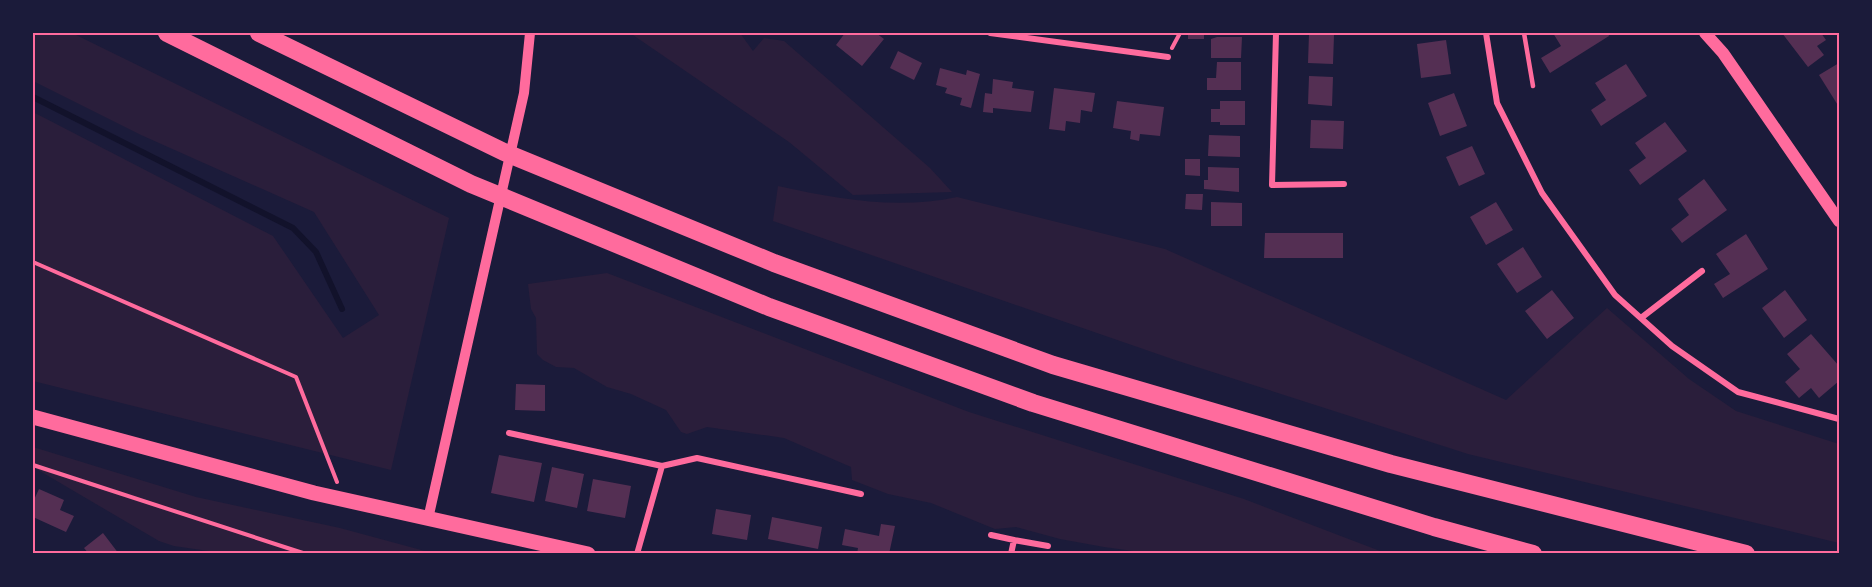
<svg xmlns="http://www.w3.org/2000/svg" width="1872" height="587" viewBox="0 0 1872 587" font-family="Cabin,sans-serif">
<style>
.green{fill:#2a1e3b}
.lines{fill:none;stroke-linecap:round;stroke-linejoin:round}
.stream{stroke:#12122b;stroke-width:6}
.building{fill:#542f53}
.path{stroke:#ff6b9d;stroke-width:4}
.service{stroke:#ff6b9d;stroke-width:4.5}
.minor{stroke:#ff6b9d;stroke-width:6}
.tertiary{stroke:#ff6b9d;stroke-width:10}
.secondary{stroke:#ff6b9d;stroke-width:12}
.primary{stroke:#ff6b9d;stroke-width:15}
.motorway{stroke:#ff6b9d;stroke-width:18}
.neatline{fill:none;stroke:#ff6b9d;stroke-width:2}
</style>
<rect width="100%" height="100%" fill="#1b1b3a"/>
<path class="green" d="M33,33h39l377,185 -58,252 -358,-89v-269l240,124 70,102 36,-23 -65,-103 -173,-77 -108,-54z
M630,33h110l13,18 11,-13 20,3 146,127 22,24 -99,3 -64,-53z
M778,186c60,13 119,24 179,11l208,52 341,151 101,-92 82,71 47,32 103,33v99l-371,-89 -293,-94 -402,-139z
M607,273l362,139 275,87 144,55h-233l-51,-7 -44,-8 -44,-12 -21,2 -64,-26 -43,-9 -36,-14 -1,-13 -67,-29 -77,-11 -20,7 -6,-2 -15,-22 -35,-16 -24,-7 -33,-19 -18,-1 -13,-7 -6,-6 -1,-36 -5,-9 -3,-25z
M33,447l163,50 144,31 96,26h-207l-55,-8 -15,-5 -126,-74z"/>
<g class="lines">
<path class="stream" d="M33,97l260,131 23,24 26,57"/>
</g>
<path class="building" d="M845,33h31l8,6 -22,27 -26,-21z
M1188,33h16v6h-16z
M1553,33h55l1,3 -59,37 -9,-15 20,-12z
M1782,33h39l5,7 -9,6 7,9 -16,12z
M1309,34l25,1 -1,29 -25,-1z
M1217,37h25l-1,21h-30v-19z
M1446,40l5,34 -30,4 -4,-34z
M898,51l24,12 -8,17 -24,-12z
M1217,62h24v28h-34v-12h9z
M1839,63v44l-20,-32z
M1626,64l21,32 -46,30 -10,-16 15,-10 -11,-17z
M940,68l26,7 1,-5 13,4 -9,34 -11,-3 2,-7 -17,-5 2,-5 -11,-3z
M1309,76l24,1 -1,29 -24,-2z
M993,79l20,3 -1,6 22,3 -3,21 -38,-4v5l-10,-1 2,-19 7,1z
M1054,88l41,5 -3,19 -11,-2 -1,13 -14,-2 -1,10 -16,-2z
M1454,93l13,33 -27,10 -12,-33z
M1117,101l47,6 -4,29 -20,-2 -1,7 -9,-2 1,-8 -18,-3z
M1220,101h25v24h-25v-3h-9v-13h9z
M1311,120l33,1 -1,28 -33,-1z
M1665,122l22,29 -47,34 -11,-15 17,-12 -11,-15z
M1209,135l31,1v21l-32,-1z
M1472,146l13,28 -26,12 -13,-29z
M1185,159h15v17l-15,-1z
M1208,167l31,1v24l-35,-3v-9h4z
M1704,179l23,31 -45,33 -11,-14 18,-14 -11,-16z
M1186,194h17l-1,16 -17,-1z
M1211,202l31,1v23h-31z
M1496,202l17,28 -27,15 -16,-28z
M1265,233h78v25h-79z
M1746,234l22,35 -45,29 -9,-14 16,-10 -14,-20z
M1523,247l19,30 -25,16 -20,-29z
M1552,290l22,28 -27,21 -22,-28z
M1785,290l22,30 -23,18 -22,-30z
M1811,334l28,32v15l-20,17 -8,-10 -12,10 -14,-16 15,-13 -13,-15z
M516,384l29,1v26l-30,-1z
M499,455l43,8 -8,39 -43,-9z
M552,467l32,7 -7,34 -32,-7z
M593,479l38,7 -6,32 -38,-7z
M39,489l25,11 -4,10 14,6 -8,16 -33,-15v-15z
M716,509l35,6 -4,25 -35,-6z
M772,517l50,10 -4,22 -50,-10z
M881,524l14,2 -6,28h-32l1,-6 -16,-3 3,-16 34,7z
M103,533l16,21h-30l-5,-6z"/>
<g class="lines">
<path class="path" d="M1172,48l8,-15
M33,262l263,115 41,105
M33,465l273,89"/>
<path class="service" d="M1524,33l9,53"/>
<path class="minor" d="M990,33l178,24
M1276,33l-4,152 72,-1
M1486,33l11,70 45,90 73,102 57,51 66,46 101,27
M1641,318l61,-47
M509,433l153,33
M991,535l23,5 -3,14
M1014,540l34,6
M637,554l25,-88 35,-8 164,36"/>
<path class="tertiary" d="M428,519l96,-426 6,-60"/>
<path class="secondary" d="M1705,33l18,20 116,168"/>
<path class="primary" d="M33,417l281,76 274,61"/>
<path class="motorway" d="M167,33l304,151 298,123 264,96 401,124 99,27
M259,33l245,119 270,111 279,102 338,99 355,90"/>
</g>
<rect width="1872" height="587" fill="none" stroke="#1b1b3a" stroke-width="69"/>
<rect x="34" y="34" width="1804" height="518" class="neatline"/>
</svg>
